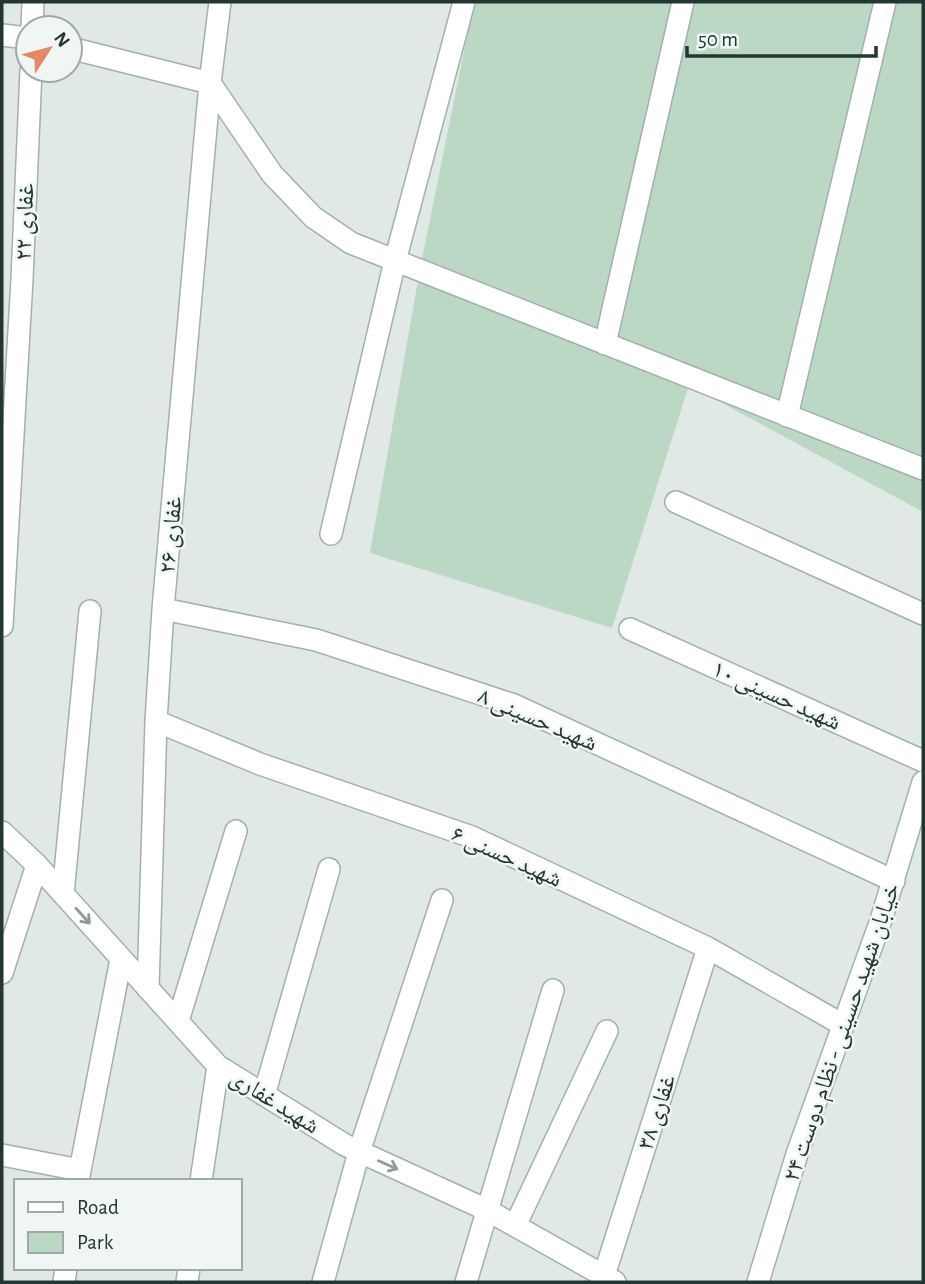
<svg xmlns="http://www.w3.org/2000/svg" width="925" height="1284" viewBox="0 0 925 1284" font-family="'Alegreya Sans','Noto Naskh Arabic',sans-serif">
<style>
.green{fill:#bad8c4}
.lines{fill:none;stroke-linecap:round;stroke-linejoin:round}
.street-casing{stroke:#a3b0ac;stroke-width:24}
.secondary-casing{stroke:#a0b4ad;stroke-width:24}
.street{stroke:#fff;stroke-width:21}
.secondary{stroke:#fff;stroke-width:21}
.oneway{stroke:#909b99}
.labels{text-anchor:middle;stroke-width:5;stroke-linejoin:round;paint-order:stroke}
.street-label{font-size:24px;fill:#223733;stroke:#f0f6f3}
</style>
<rect width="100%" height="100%" fill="#e0e9e5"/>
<path class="green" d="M474,2h449v510l-234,-127 -77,243 -242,-75 50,-284z"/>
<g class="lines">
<g class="street-casing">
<path id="street" d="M32,28l1,-26
M2,35l26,3
M70,48l140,35 62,91 41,43 38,26 572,226
M605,344l78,-342
M787,416l98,-414
M676,502l247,112
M331,534l64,-273 69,-259
M163,609l153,31 198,65 380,176
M2,626l20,-347 9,-209
M630,629l293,132
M156,721l104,43 212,73 236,111 135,77
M2,832l35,33 181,201 127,79 142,65 128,72
M63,894l27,-283
M2,973l35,-108
M148,989l8,-268 7,-112 47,-526 10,-81
M178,1021l58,-190
M264,1095l65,-226
M2,1155l78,15
M78,1181l43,-222
M201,1181l17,-115
M515,1226l92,-195
M64,1282l2,-14
M187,1282l2,-14
M323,1282l36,-130 83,-252
M466,1282l87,-292
M602,1282l106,-334"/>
</g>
<g class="secondary-casing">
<path id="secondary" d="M758,1282l39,-128 84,-234 42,-138"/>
</g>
<use href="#street" class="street"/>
<use href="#secondary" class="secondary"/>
</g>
<defs><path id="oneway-shaft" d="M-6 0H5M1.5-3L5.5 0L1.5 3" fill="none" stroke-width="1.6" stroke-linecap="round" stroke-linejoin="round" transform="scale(1.75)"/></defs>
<g class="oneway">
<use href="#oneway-shaft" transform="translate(83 916) rotate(48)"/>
<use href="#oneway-shaft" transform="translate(388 1165) rotate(24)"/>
</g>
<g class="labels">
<g class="street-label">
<text transform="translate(24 222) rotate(-88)" y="8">غفاری ۲۲</text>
<text transform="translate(170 535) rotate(-85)" y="8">غفاری ۲۶</text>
<text transform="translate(777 695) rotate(24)" y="8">شهید حسینی ۱۰</text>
<text transform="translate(538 719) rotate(23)" y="8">شهید حسینی ۸</text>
<text transform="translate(507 856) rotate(24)" y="8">شهید حسنی ۶</text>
<text transform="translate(841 1032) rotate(-71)" y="8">خیابان شهید حسینی - نظام دوست ۲۴</text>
<text transform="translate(275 1101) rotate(32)" y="8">شهید غفاری</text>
<text transform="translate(656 1112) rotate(-72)" y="8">غفاری ۳۸</text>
</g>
</g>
<rect width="925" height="1284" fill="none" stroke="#223733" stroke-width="7"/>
<rect x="14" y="1179" width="228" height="91" fill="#f0f6f3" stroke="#9eaaa6" stroke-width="2"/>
<rect x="28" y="1202" width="35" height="10" fill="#ffffff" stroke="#9eaaa6" stroke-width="2"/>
<text x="77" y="1214" font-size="21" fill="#223733">Road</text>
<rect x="28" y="1232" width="35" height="21" fill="#bad8c4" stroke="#9eaaa6" stroke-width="2"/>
<text x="77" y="1249" font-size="21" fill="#223733">Park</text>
<g transform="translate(49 49) rotate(54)"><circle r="33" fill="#f0f6f3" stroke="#9eaaa6" stroke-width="2"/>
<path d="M0-5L12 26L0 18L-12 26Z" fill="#e48963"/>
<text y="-10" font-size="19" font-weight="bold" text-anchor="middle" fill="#223733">N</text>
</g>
<path d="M687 46v10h189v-10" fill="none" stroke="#223733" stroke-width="3.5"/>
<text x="698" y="46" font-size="21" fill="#223733" stroke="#f0f6f3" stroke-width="5" paint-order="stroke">50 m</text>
</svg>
